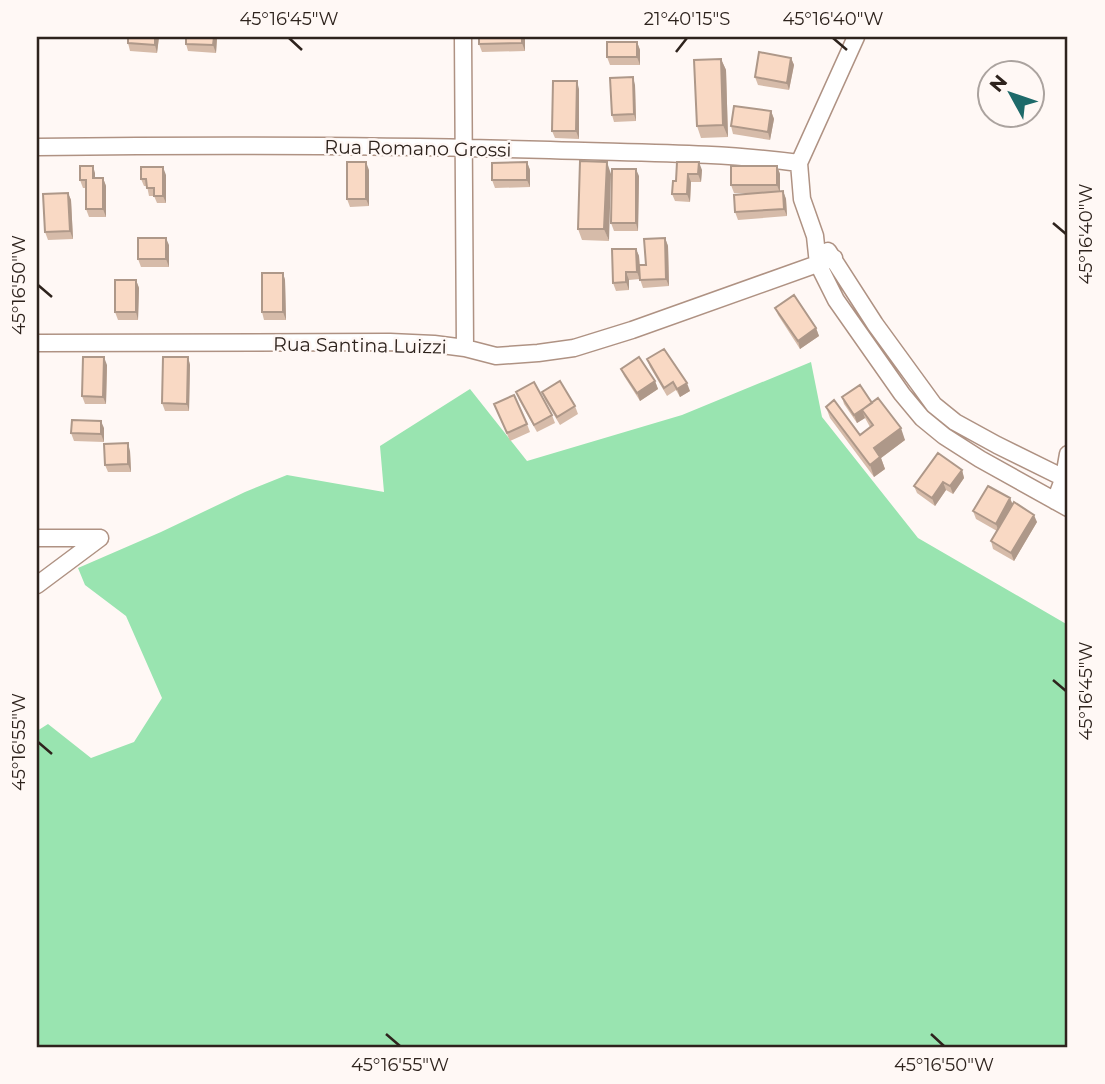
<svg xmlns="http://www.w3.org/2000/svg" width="1105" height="1084" viewBox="0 0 1105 1084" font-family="Montserrat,sans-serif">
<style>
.green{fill:#99e4b0}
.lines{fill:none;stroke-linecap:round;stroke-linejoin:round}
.minor-casing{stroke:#af9283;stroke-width:19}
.minor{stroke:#fff;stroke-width:16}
.wall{fill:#d6bba9}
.shaded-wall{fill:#ae9889}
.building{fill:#f9d9c4;stroke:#ae9889;stroke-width:2}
.ticks{fill:none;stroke:#2e231d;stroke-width:2.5}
.labels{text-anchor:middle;stroke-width:5;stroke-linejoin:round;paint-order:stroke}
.street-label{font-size:19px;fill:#2e231d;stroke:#fff8f5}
.neatline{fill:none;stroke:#2e231d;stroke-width:2.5}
.ticks-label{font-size:18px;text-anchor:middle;fill:#2e231d}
</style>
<rect width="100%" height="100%" fill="#fff8f5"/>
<path class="green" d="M811,362l11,55 96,121 150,87v422h-1031v-316l11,-7 43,34 43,-16 28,-44 -36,-82 -41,-31 -7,-17 83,-36 84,-40 42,-17 97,17 -4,-46 90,-57 57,72 155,-46z"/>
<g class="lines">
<g class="minor-casing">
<path id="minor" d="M463,37l2,311
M856,37l-57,126 3,36 13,37 3,28 18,36 66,94 20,24 22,18 36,23 88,49
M37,147c171,-2 342,-2 513,3 83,3 167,2 249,13
M828,251l47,73 59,81 21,17 42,23 71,35
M37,343l353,-1 44,2 31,4 31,8 42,-3 36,-5 58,-18 202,-72
M1055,501l9,-24 4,-23
M37,538h63
M37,585l63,-47"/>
</g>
<use href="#minor" class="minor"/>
</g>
<path class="wall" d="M128,37h31l-2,16 -27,-2 -2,-8z
M479,37h46v14l-43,1 -3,-8z
M217,38l-1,15 -28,-2 -2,-7z
M637,42l3,8v15h-30l-3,-8z
M791,58l3,7 -5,25 -31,-5 -3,-8z
M721,59l5,11 2,67 -27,1 -4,-12z
M635,85l1,36 -22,1 -2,-7z
M579,89v50l-24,-1 -3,-7z
M771,111l3,8 -4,21 -37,-6 -2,-8z
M580,161l29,80 -27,-1 -4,-11z
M527,162l3,8v17l-35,1 -3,-8z
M677,162l25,8 -1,12h-10l-1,20 -15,-1 -3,-7 4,-13z
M777,166l3,8v17h3l3,8 1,17 -49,4 -3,-8 21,-19h-22l-3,-8z
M369,170v36l-19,1 -3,-8z
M95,173v5h8l3,8v31h-17l-3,-8v-21h-3l-3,-8z
M166,175v28h-9l-3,-7h-5l-2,-10h-3l-3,-7z
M639,176l-1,55h-24l-3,-8z
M68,193l3,7 2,39 -25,1 -3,-8z
M665,238l3,8 1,40 -26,2 -3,-9 -11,1v10l-13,1 -3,-8 23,-34 3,7 1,9h6z
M169,245v22h-28l-3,-8z
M283,273l2,7 1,40h-22l-2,-8z
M136,280l3,8 -1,32h-20l-3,-8z
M775,308l41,20 3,8 -19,13 -22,-34z
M188,357l2,8 -1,46h-24l-3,-8z
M647,359l43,32 -10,6 -4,-7 -9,6 -17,-29z
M107,365l-1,39h-21l-3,-8z
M621,369l34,12 3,8 -18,12 -16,-25z
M516,392l36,23 3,8 -18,9 -18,-32z
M542,392l33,14 3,8 -18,11 -15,-25z
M842,397l30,6 33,37 -24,18 4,11 -11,8 -44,-59 -4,-11 34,28 10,-8 -5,-9 -8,5 -13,-19z
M494,404l33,20 3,8 -20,9z
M104,428v14l-30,-1 -3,-8z
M130,451l1,21h-23l-3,-7z
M962,470l2,8 -11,16 -7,-4 -11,16 -18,-13 -3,-7z
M1010,498l3,7 24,17 -23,39 -21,-12 -2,-8 6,-10 -21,-12 -3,-8z"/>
<path class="shaded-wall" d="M155,37h4l-2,16 -2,-8z
M214,37h2l1,1 -1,15 -3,-8z
M522,37h3v14l-3,-8z
M637,42l3,8v15l-3,-8z
M791,58l3,7 -5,25 -2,-7z
M721,59l5,11 2,67 -5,-12z
M633,77l2,8 1,36 -2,-7z
M577,81l2,8v50l-3,-8z
M771,111l3,8 -4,21 -2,-8z
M366,162l3,8v36l-3,-7z
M527,162l3,8v17l-3,-7z
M607,162l4,12 -2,67 -5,-12z
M699,162l3,8 -1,12 -3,-8z
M93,166l2,7v13l-2,-8z
M777,166l3,8v19l-3,-8z
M163,167l3,8v28l-3,-7z
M636,169l3,7 -1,55 -2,-8z
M688,174l3,8 -1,20 -3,-8z
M103,178l3,8v31l-3,-8z
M783,191l3,8 1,17 -3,-7z
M68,193l3,7 2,39 -3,-8z
M166,238l3,7v22l-3,-8z
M665,238l3,8 1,40 -3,-7z
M636,249l3,7 1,23 -3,-7z
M626,272l3,8v10l-3,-8z
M283,273l2,7 1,40 -3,-8z
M136,280l3,8 -1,32 -2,-8z
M816,328l3,8 -19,13 -2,-8z
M104,357l3,8 -1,39 -3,-7z
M188,357l2,8 -1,46 -2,-7z
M655,381l3,8 -18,12 -3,-8z
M687,383l3,8 -10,6 -3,-8z
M872,404l-10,6 3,8 -8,5 -3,-8z
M101,421l3,7v14l-3,-8z
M901,428l4,12 -24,18 4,11 -11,8 -4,-12 4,-17z
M128,443l2,8 1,21 -3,-8z
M962,470l2,8 -11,16 -3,-8z
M943,482l3,8 -11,16 -3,-8z
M1010,498l3,8 -14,26 -3,-8z
M1034,515l3,7 -23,39 -3,-8z"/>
<path class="building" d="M128,37h27v8l-27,-2z
M186,37h28l-1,8 -27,-1z
M479,37h43v6l-43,1z
M607,42h30v15h-30z
M759,52l32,6 -4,25 -32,-6z
M721,59l2,66 -26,1 -3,-66z
M633,77l1,37 -22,1 -2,-37z
M553,81h24l-1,50h-24z
M734,106l37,5 -3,21 -37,-6z
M580,161l27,1 -3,67h-26z
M347,162h19v37h-19z
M527,162v18h-35v-17z
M677,162h22l-1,12h-10l-1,20h-15l1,-13h3z
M80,166h13v12h10v31h-17v-29h-6z
M731,166h46v19h-46z
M141,167h22v29h-9v-8h-7l-1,-9h-5z
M612,169h24v54h-25z
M783,191l1,18 -49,3 -1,-17z
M68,193l2,38 -25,1 -2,-38z
M138,238h28v21h-28z
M665,238l1,41 -26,1 -1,-15h7l-2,-26z
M612,249h24l1,23h-11v10l-13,1z
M262,273h21v39h-21z
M115,280h21v32h-21z
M794,295l22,33 -18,13 -23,-33z
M664,349l23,34 -10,6 -4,-7 -9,6 -17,-29z
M83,357h21l-1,40 -21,-1z
M163,357h25l-1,47 -25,-1z
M639,357l16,24 -18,12 -16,-24z
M560,381l15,25 -18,11 -15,-25z
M534,382l18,33 -18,10 -18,-33z
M860,385l12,18 -18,12 -12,-18z
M514,395l13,29 -20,9 -13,-29z
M878,398l23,30 -27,20 6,9 -10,8 -44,-58 8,-7 26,35 13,-10 -11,-15z
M72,420l29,1v13l-30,-1z
M128,443v21l-23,1 -1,-21z
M938,453l24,17 -12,16 -7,-4 -11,16 -18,-12z
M988,486l22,12 -14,26 -23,-13z
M1014,502l20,13 -23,38 -20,-12z"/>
<path class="ticks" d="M289,38l13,12M833,38l14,12M676,52l11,-14M1053,223l13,11M38,285l14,12M1053,680l13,11M38,742l14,12M386,1034l14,12M931,1034l13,12"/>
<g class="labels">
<g class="street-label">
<text transform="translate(418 148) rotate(1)" y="7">Rua Romano Grossi</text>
<text transform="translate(360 345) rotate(1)" y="7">Rua Santina Luizzi</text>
</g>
</g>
<rect width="1105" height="1084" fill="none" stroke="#fff8f5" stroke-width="77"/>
<g transform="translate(1011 94) rotate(310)"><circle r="33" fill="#fff8f5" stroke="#aba39f" stroke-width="2"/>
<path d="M0-5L12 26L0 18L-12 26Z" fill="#1e6a6a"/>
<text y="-10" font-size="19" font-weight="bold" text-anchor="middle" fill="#2e231d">N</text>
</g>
<rect x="38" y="38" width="1028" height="1008" class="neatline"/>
<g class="ticks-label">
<text x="289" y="25">45°16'45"W</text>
<text x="687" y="25">21°40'15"S</text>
<text x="833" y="25">45°16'40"W</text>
<text transform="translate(1086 234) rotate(-90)" y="6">45°16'40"W</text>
<text transform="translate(19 285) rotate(-90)" y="6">45°16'50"W</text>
<text transform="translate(1086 691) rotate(-90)" y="6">45°16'45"W</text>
<text transform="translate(19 742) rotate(-90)" y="6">45°16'55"W</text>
<text x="400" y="1071">45°16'55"W</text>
<text x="944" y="1071">45°16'50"W</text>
</g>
</svg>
